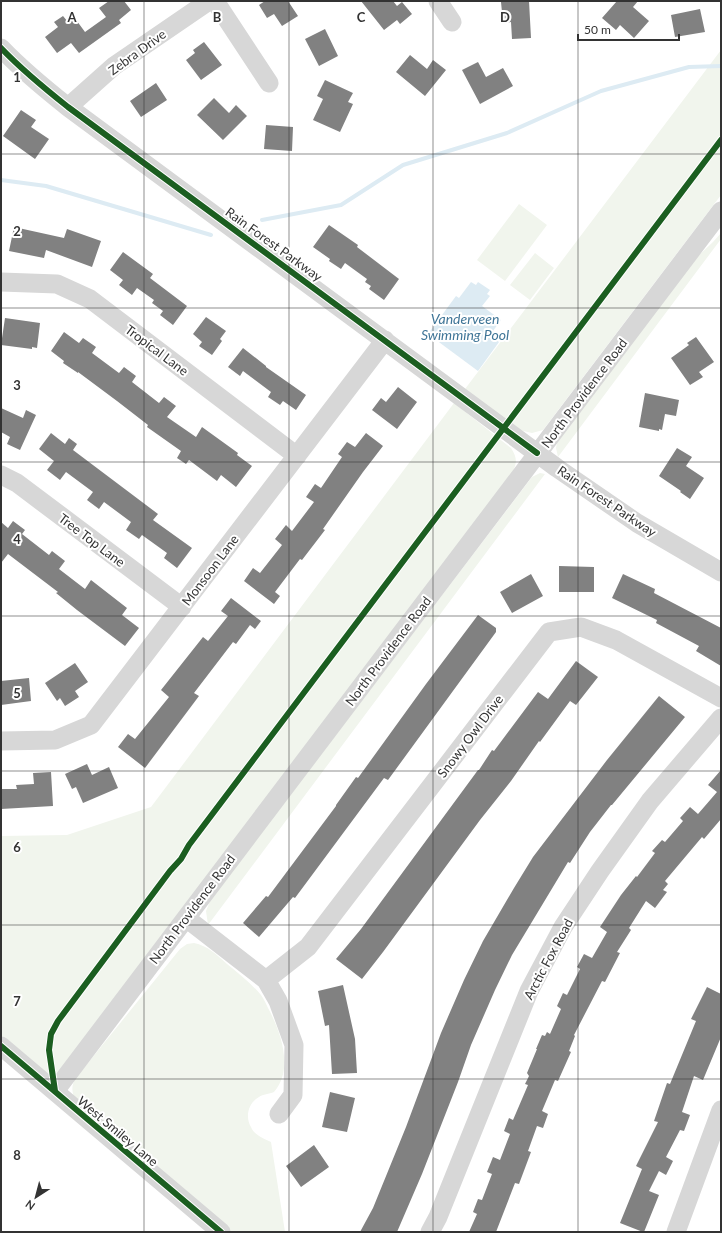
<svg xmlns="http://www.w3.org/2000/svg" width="722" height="1233" viewBox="0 0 722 1233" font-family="Lato,sans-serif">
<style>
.green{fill:#f1f5ed}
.water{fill:#ddebf3}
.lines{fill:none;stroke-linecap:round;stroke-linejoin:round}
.stream{stroke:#ddebf3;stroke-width:4}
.building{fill:#818181}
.minor{stroke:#d7d7d7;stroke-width:19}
.cycleway-casing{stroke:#fff;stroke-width:8}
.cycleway{stroke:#1b5e20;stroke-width:6}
.grid{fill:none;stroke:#333;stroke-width:1;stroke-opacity:0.55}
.labels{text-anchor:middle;stroke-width:4;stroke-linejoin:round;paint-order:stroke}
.street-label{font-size:13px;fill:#333;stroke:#fff}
.water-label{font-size:14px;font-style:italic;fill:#3f7597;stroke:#fff}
.grid-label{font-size:13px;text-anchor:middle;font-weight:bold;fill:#333;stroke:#fff;stroke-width:4;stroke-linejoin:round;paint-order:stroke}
</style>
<rect width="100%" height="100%" fill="#fff"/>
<path class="green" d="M721,50v145l-178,235 -11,3 -13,-3 -54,-41z
M519,204l28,21 -42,56 -28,-21z
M721,233v6l-163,218 -2,-9 1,-5 140,-186 16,-15z
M535,253l19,15 -24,32 -20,-15z
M454,403l57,45c8,12 5,17 -1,30l-450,592 -4,3 -10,1 -45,-38v-200l66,-1 84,-28z
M540,473l5,1 -337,451 -2,-14 5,-12 321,-422z
M194,943c14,3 22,11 33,21 11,9 24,19 34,31 3,4 5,9 7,13 13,24 26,61 6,84 -5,2 -11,2 -15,5 -11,6 -14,20 -8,30 3,8 13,12 20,15l14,90h-56l-154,-132c-3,-8 -4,-13 0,-21l105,-130 7,-5z"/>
<path class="water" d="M471,282l5,3 2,-3 12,8 -3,4 3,2 -8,10 19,14 -11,15 9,7 -21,29 -50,-37 28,-38 3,2z"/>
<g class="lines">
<path class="stream" d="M1,180l45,6 165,49
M262,220l79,-15 62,-40 104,-32 94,-42 88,-24 32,-1"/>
</g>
<path class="building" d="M109,1h15l7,9 -12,10 2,3 -42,30 -8,-10 -14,10 -12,-16 13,-10 -4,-5 9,-6 5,6 6,-5 11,15 21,-15 -7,-9z
M265,1h23l10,15 -16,10 -8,-12 -7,4 -8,-13z
M361,1h32l4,5 5,-4 10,12 -12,10 -3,-4 -13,10z
M529,1l2,37 -19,1 -1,-17 -8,1 -2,-21z
M617,1h21l-5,6 16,14 -15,17 -14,-13 -4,5 -14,-12z
M700,9l5,23 -30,5 -4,-22z
M325,29l13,27 -19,10 -14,-27z
M204,42l18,23 -21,15 -15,-20 9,-7 -2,-3z
M410,55l17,14 6,-9 13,10 -21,26 -29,-24z
M478,62l8,15 17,-9 10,18 -33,18 -18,-34z
M325,80l28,13 -5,9 5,2 -13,28 -27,-12 10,-21 -6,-3z
M156,83l11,17 -26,17 -11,-16z
M214,98l15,15 7,-8 11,11 -24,24 -26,-25z
M21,110l15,10 -5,7 18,12 -14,20 -32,-23z
M266,125l27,2 -1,24 -28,-2z
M329,225l29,20 -1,2 42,32 -15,21 -15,-11 2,-3 -6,-4 2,-3 -22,-16 -4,6 -12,-8 1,-2 -17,-12z
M14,227l50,11 3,-9 34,12 -9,26 -46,-17 -2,8 -35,-7z
M123,252l30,22 -3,4 37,28 -14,19 -13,-10 3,-4 -11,-8 2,-3 -17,-12 -5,7 -13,-10 4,-5 -13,-10z
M206,317l20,14 -6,8 2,2 -10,14 -13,-9 3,-4 -9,-8z
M5,318l35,5 -3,25 -5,-1v2l-31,-4z
M64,332l15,11 4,-5 13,9 -4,6 27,20 5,-6 12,9 -4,6 27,21 5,-6 12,9 -9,11 29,20 6,-10 36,26 -1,2 15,11 -16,21 -15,-12 -4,6 -28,-21 -3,4 -9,-6 4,-7 -34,-24 1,-2 -31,-24 -39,-29v1l-15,-10 1,-2 -13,-10z
M696,337l18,25 -15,10 4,5 -13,8 -19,-27 18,-13 -2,-2z
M243,348l23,18v1l40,28 -10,15 -13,-9 -3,4 -12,-8 3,-5 -28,-21 -3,5 -12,-9z
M398,387l19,15 -20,27 -25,-19 9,-12 5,4z
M645,393l34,7 -3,16 -11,-2 -3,16 -3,-1v2l-20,-4z
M1,408l22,10 3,-8 10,5 -16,35 -13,-6 3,-7 -9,-5z
M51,433l14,11 4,-6 8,6 -4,6 85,64 -5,6 39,28 -15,20 -13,-10 3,-5 -25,-18 -3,4 -13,-9 5,-8 -27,-20 -5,7 -12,-9 6,-8 -27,-20 -6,8 -13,-10 7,-9 -15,-12z
M366,433l17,13 -20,26 -40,57 2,1 -23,30 -2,-1 -25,33 5,4 -6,8 -30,-23 9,-13 7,5 22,-28 -7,-6 11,-14 6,6 22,-29 -8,-5 9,-13 6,4 21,-31 -4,-3 9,-12 8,5z
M677,448l15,9 -6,9 18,12 -14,21 -10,-7 1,-1 -22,-15z
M13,521l12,9 -3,4 27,21 3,-4 13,10 -6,8 26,20 6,-9 36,28 -5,7 17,13 -14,18 -48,-36 -21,-17 2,-1 -50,-38 -7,9v-41l7,6z
M559,566l35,1v25h-35z
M531,574l12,22 -31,17 -12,-21z
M623,574l32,15 -1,4 67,35v38l-25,-15 3,-5 -43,-23 1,-3 -45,-22z
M231,598l30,23 -6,8 -5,-4 -14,19 -3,-2 -39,51 5,3 -54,72 -27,-21 10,-13 7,5 34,-42 -8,-7 42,-53 5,4 20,-25 -7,-5z
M478,615l18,13v4l-108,148 -4,-2 -89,120 -2,-1 -34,40 -16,-14 23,-27 2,1 68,-91v-1l20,-28 2,1 68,-94z
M576,661l22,16 -22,28 -6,-4 -30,41 -1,-1 -28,40 -31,39 -97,132 -21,27 -26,-20 25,-30 117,-159h1l13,-20 2,1 44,-59 10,7z
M75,663l13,19 -13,9 4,6 -14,9 -5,-8 -3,3 -12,-18z
M29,678l2,23 -30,4v-24z
M659,696l26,21 -73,88h-1l-21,27 -20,31 -2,-1 -56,93 -17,35 -24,55 -13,37 -36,92 -25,58h-37l13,-24 33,-81 35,-94 23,-53 19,-39 31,-53 19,-31 74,-97z
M87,764l5,11 17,-8 9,21 -35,15 -7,-16 -4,2 -7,-15z
M721,770v49l-17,20 -2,-2 -37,44 3,3 -5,6 4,2 -12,16 -9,-7 -17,27 2,2 -14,22 3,1 -15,29 -3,-1 -28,54 1,1 -6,15 2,1 -13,29 -3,-1 -13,31 6,3 -5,14 -6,-2 -9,25 3,1 -12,32 -4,-1 -19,49h-27l8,-18 -4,-2 5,-13 4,1 10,-26 -5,-2 6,-15 7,3 10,-26 -6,-3 5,-13 4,2 15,-35 -3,-1 4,-8 -2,-3 10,-24h-1l6,-14 3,1 2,-4 3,2 11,-25 -4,-3 6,-13 4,2 13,-26 -3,-2 7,-13 8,4 15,-26 -7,-5 21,-32 15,-19 1,1 18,-24 -3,-2 10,-11 3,2 18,-21 -3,-3 10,-11 8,7 19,-22 -9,-7z
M51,772l2,34 -52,3v-20h16l-1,-4 18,-1 -1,-11z
M343,985l12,54 2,34 -25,1 -3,-49 -4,1 -7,-35z
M707,987l14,7v43l-18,43 -9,-4 -12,36 8,3 -6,16 -4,-1 -14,27 7,4 -7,14 -7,-4 -10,20 10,4 -15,37h-1l-23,-9 22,-54 -6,-3 22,-44 -4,-1 13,-38 3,1 26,-63 -5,-2z
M330,1092l25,6 -8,34 -25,-5z
M314,1145l15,22 -28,20 -15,-21z"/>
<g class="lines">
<path class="minor" d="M215,1l54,82
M438,1l14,21
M1,48c21,22 43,40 67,59l489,361 80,55 84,49
M68,107l46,-41 95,-65
M1,282l56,2 33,15 207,157
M1,475l16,8 165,124
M1,741l54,-1 36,-15 294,-385
M186,918l80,62 12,21 16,44 -1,50 -14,19
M266,980l42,-33 241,-315 32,-5 35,13 105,58
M1,1046l220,186
M55,1091l666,-880
M430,1232l8,-15 91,-226 34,-64 37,-56 50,-70 71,-83
M676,1232l45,-122"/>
<g class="cycleway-casing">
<path id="cycleway" d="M1,48c21,22 43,40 67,59l469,346
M1,1046l220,186
M55,1091l-6,-41 2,-16 7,-13 112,-150 11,-12 8,-14 532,-705"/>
</g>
<use href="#cycleway" class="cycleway"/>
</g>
<path class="grid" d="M144,1v1231M289,1v1231M433,1v1231M578,1v1231M1,154h720M1,308h720M1,462h720M1,616h720M1,771h720M1,925h720M1,1079h720"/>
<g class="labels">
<g class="street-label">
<text transform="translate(137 52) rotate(-36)" y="5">Zebra Drive</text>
<text transform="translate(274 244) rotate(36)" y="5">Rain Forest Parkway</text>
<text transform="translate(157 350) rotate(37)" y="5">Tropical Lane</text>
<text transform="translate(584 393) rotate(-53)" y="5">North Providence Road</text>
<text transform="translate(607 501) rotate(34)" y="5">Rain Forest Parkway</text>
<text transform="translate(92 540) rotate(37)" y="5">Tree Top Lane</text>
<text transform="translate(210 570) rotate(-53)" y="5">Monsoon Lane</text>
<text transform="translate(388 651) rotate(-53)" y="5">North Providence Road</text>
<text transform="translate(470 736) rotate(-53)" y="5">Snowy Owl Drive</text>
<text transform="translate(192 909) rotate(-53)" y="5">North Providence Road</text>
<text transform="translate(548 959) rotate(-62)" y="5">Arctic Fox Road</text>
<text transform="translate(118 1131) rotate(40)" y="5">West Smiley Lane</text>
</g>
<g class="water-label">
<text x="465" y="324">Vanderveen<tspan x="465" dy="16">Swimming Pool</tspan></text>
</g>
</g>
<g class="grid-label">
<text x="72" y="22">A</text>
<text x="217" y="22">B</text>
<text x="361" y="22">C</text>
<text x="505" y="22">D</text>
<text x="17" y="82">1</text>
<text x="17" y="236">2</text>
<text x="17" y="390">3</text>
<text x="17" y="544">4</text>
<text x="17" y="698">5</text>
<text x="17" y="852">6</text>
<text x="17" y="1006">7</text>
<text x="17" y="1160">8</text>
</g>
<rect width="722" height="1233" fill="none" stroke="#333333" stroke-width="4"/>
<g transform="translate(36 1197) rotate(216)" stroke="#ffffff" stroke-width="3" paint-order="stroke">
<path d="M0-3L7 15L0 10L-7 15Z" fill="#333333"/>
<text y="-6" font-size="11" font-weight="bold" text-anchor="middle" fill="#333333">N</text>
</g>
<path d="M578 34v6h101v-6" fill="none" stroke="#333333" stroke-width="2"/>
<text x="584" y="34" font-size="12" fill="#333333" stroke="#ffffff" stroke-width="3" paint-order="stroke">50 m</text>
</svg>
